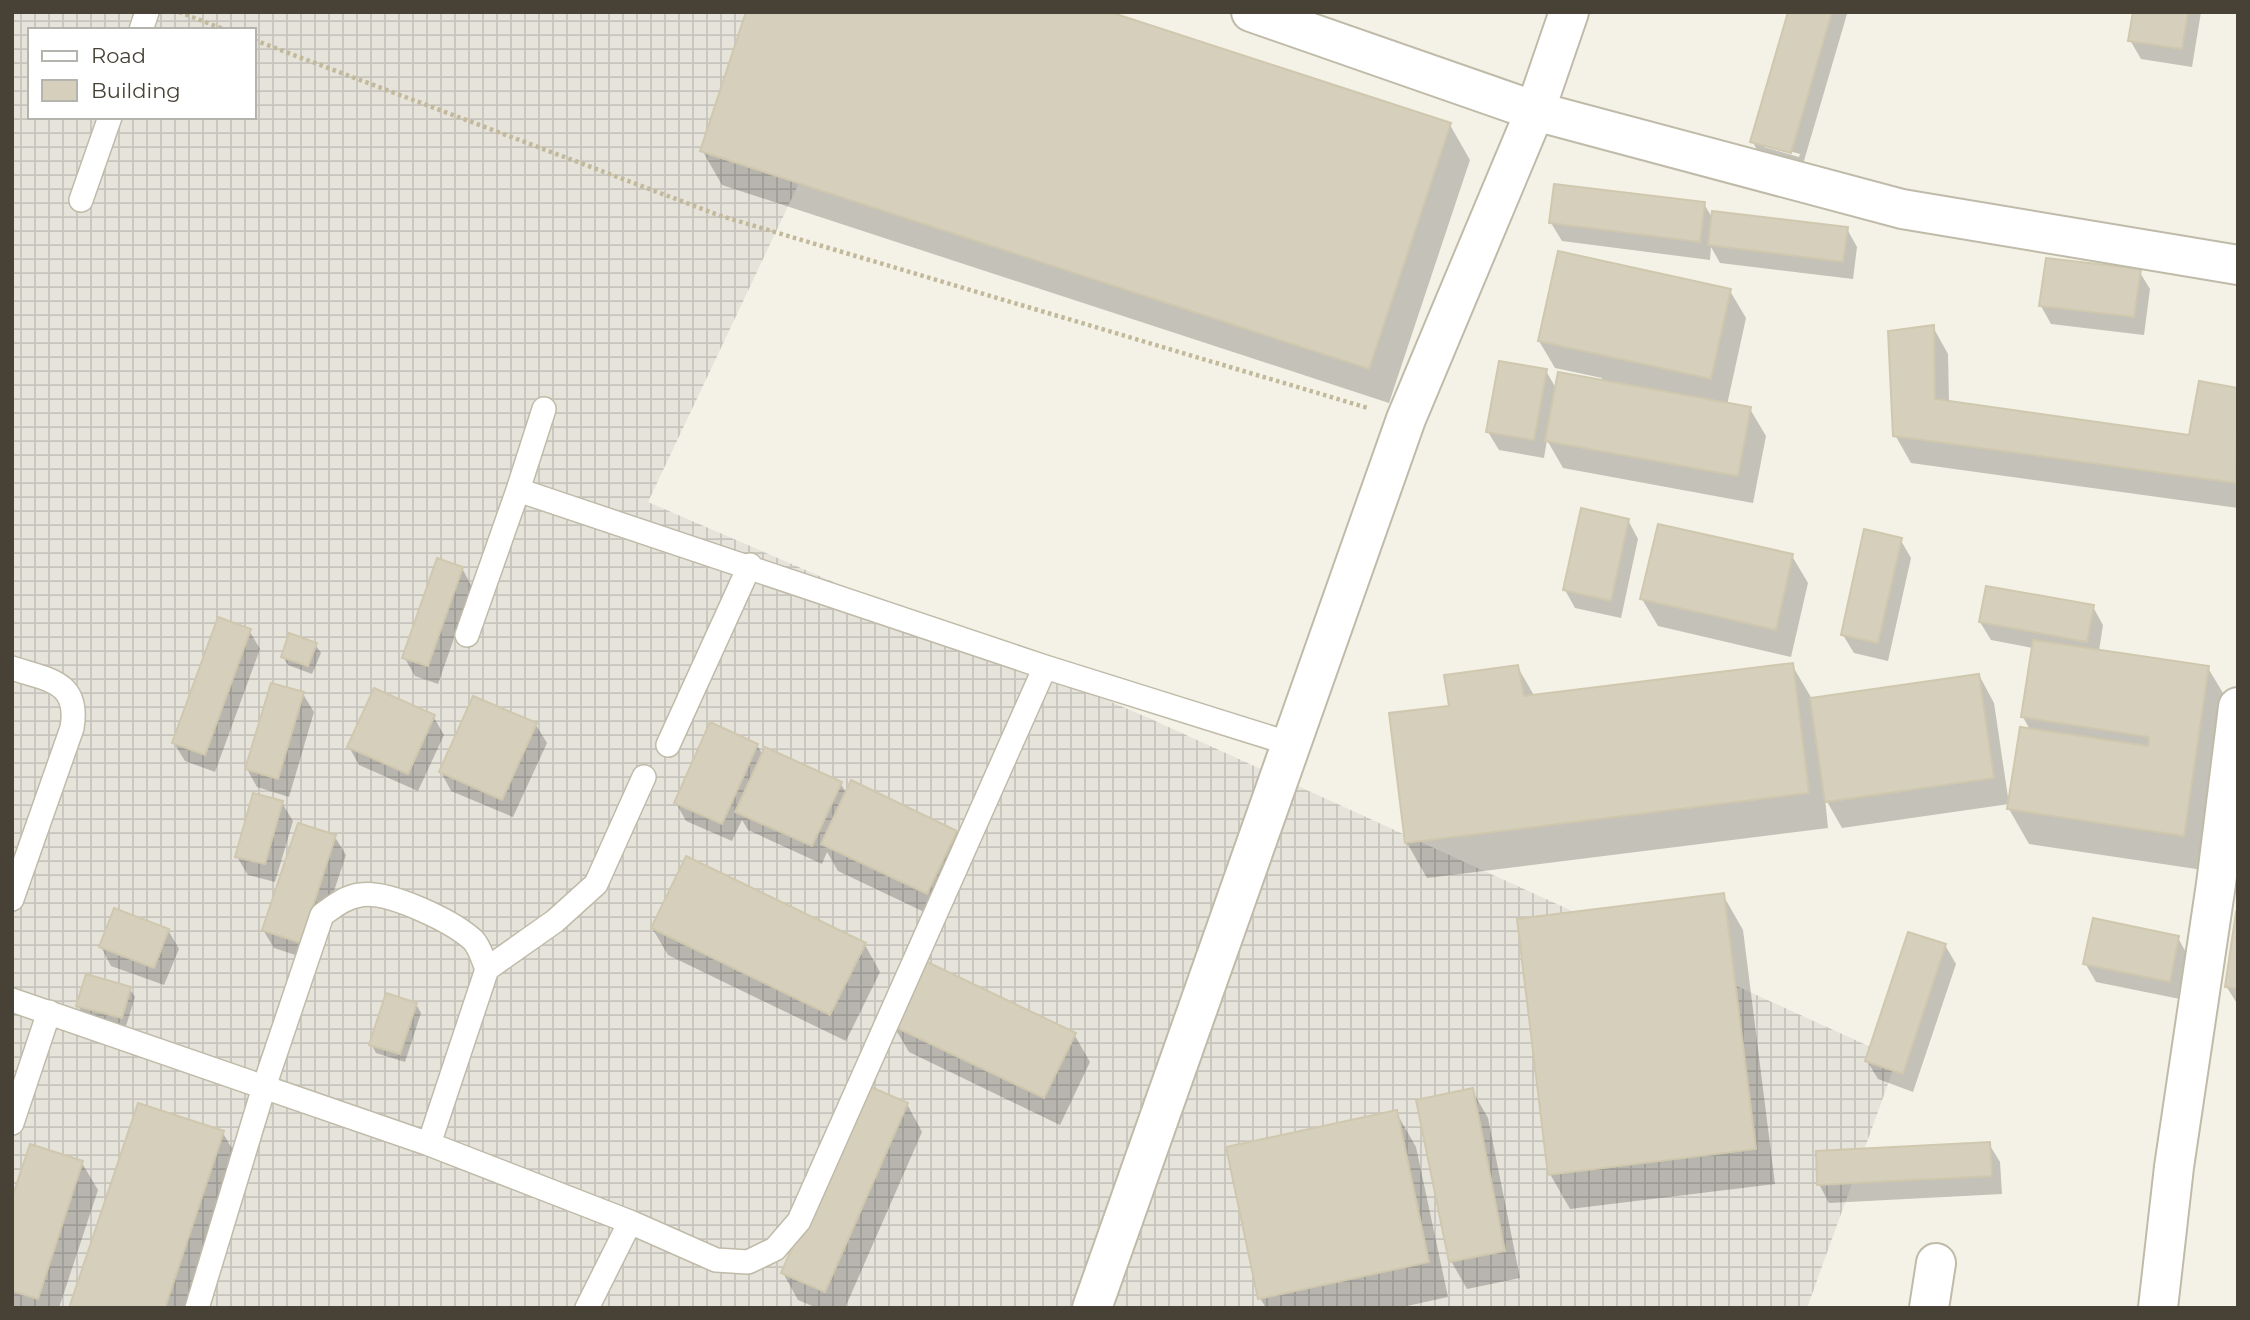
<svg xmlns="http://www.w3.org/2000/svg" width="2250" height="1320" viewBox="0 0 2250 1320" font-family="Montserrat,sans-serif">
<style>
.industrial{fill:url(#industrial-grid);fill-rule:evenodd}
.shadow{fill:#0003;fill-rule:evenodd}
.building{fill:#d5cfbb;stroke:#d0c8ae;stroke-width:2}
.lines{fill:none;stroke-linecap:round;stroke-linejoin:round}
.service-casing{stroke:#bfbba8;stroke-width:26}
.minor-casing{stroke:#bfbba8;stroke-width:42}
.path{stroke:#c1b999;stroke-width:4.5;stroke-dasharray:3.5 3.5;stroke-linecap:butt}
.service{stroke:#fff;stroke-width:23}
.minor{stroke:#fff;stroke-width:38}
</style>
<defs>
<pattern id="industrial-grid" width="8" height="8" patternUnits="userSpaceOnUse" patternTransform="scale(1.75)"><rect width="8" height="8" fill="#e6e3db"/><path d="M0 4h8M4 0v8" fill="none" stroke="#c7c4bd"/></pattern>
</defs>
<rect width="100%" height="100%" fill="#f4f2e6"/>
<path class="industrial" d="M12,12h868l-232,490 503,217 746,340 -90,249h-1795zM30,30h224v87h-224z"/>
<path class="shadow" d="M1790,12l57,2 -46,157 -38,-11 -11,-19zM1764,144l36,10 -1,3 -35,-10z
M2134,12h67l-9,55 -51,-8 -11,-19z
M1450,125l20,35 -81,243 -667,-218 -20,-35z
M1704,204l9,15 134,10 10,18 -4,32 -133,-16 -9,-16 -1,13 -148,-19 -11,-18z
M2139,271l11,18 -6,46 -93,-11 -10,-18z
M1730,291l16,27 -19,87 23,4 16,27 -13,67 -190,-35 -16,-28 -3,18 -45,-8 -11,-18 58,-61 11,19 44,-8 1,-4 -47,-10 -16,-27z
M1933,327l15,27 1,49 242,34 47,-47v118l-327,-45 -16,-28z
M1628,520l10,19 -17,79 -46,-10 -10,-18z
M1900,539l11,19 -23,103 -34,-8 -11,-18z
M1792,556l16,27 -17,74 -133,-31 -16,-27z
M462,568l10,19 -34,97 -23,-8 -11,-19z
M2093,607l10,18 -4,26 109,17 21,35 -26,167 -174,-26 -20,-35v-5l-167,24 -17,-30 3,30 -401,50 -20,-35 44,-136 66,-41 18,31 257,-32 20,34 167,-24 15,28 15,101 21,-74 -7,-13 10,-69 -42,-8 -11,-18z
M249,630l11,19 -45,123 -30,-11 -11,-18z
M315,644l6,9 -9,21 -24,-9 -5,-8z
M303,694l11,18 -25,85 -32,-10 -10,-18z
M433,716l11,19 -26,56 -59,-26 -10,-18z
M536,725l11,18 -34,74 -62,-26 -10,-19z
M757,745l6,10 77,28 7,11 109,38 16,27 -29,62 -105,-50 -11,-19 -5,12 -74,-34 -6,-10 -10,21 -46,-20 -10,-18z
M282,803l11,18 -18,61 -27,-7 -11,-18z
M335,837l11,18 -35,105 -37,-12 -11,-18z
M1723,895l20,35 32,254 -205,25 -20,-35z
M2238,914v91l-12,-19z
M652,928l213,17 15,27 -34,69 -178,-86z
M168,930l11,19 -15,36 -53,-19 -10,-19z
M2178,938l10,18 -8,43 -84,-17 -11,-19z
M1945,945l11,19 -43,128 -35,-13 -11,-18z
M129,988l6,9 -9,29 -43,-11 -5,-9z
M416,1004l5,9 -16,49 -29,-9 -5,-9z
M893,1025l181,9 16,28 -30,63 -151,-73z
M1472,1090l16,28 32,160 -53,11 -16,-28z
M907,1104l15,28 -77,176h-28l-19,-8 -15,-27z
M1396,1112l20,35 32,150 -50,11h-132l-6,-10z
M223,1133l20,35 -47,140h-126z
M1989,1144l11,18 2,32 -173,9 -10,-19z
M82,1163l16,27 -39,118h-47v-105z"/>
<path class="building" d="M746,12h364l341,111 -82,246 -669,-218z
M1788,12h44l-41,141 -41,-11z
M2133,12h55l-6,37 -54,-8z
M1554,184l151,18 -5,40 -151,-19z
M1712,211l136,16 -5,35 -135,-17z
M1558,251l173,38 -20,90 -173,-38z
M2046,258l95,11 -7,48 -95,-11z
M1934,325l1,74 254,36 10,-54 39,7 -2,95 -343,-47 -5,-105z
M1499,361l48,8 -13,71 -48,-8z
M1558,372l193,35 -13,69 -193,-35z
M1581,508l48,11 -18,82 -48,-11z
M1658,524l135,30 -17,76 -136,-31z
M1864,529l38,9 -24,105 -37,-8z
M437,558l26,9 -35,99 -26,-8z
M1986,586l108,19 -7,37 -108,-20z
M218,617l33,12 -46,126 -33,-12z
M289,633l28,10 -9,23 -27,-9z
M2033,640l176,26 -25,170 -177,-27 13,-82 128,19 1,-9 -128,-20z
M1793,663l16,130 -404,50 -16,-130 60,-7 -5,-31 74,-10 6,31z
M1979,674l15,104 -169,24 -15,-104z
M271,683l33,9 -26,87 -33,-10z
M374,688l61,27 -27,59 -61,-27z
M473,696l64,27 -35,77 -63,-28z
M710,722l48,22 -36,80 -48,-21z
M765,747l77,35 -30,64 -77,-34z
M851,780l106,51 -30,63 -106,-50z
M253,793l30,8 -18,63 -30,-7z
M298,823l38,12 -35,108 -39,-13z
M686,856l180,87 -36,72 -179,-87z
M1724,893l32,256 -208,26 -31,-256z
M114,908l55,21 -15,39 -55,-21z
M2236,912l2,1v76l-13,-2z
M2093,918l86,18 -9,46 -87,-18z
M1908,932l38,12 -43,130 -38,-13z
M923,960l153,73 -32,65 -153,-73z
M86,974l45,13 -9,31 -46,-12z
M386,993l31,10 -17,51 -31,-9z
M864,1084l44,19 -83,189 -44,-19z
M1473,1088l32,163 -56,11 -33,-162z
M138,1103l86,28 -59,177h-96z
M1397,1110l32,152 -171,37 -32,-152z
M1990,1142l2,34 -175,9 -1,-34z
M30,1144l53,17 -45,138 -26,-8v-93z"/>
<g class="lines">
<g class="service-casing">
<path id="service" d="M141,30l6,-18
M81,200l29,-83
M518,490l26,-81
M467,635l51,-145 527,177 246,77
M12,668c36,12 68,13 60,60l-60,171
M668,745l82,-180
M487,969l68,-48 41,-37 48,-107
M12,1000l417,144 201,78 86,38 32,2 27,-13 24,-28 246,-554
M12,1123l37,-111
M197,1308l67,-221 58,-172c11,-8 23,-18 38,-20 28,-5 92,26 113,45 7,7 10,20 14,29l-58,175
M587,1308l43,-86"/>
</g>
<g class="minor-casing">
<path id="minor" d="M1251,12l284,99 367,98 336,56
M1092,1308l314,-889 129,-308 34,-99
M1929,1308l7,-45
M2158,1308l16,-141 42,-283 22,-177"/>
</g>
<path class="path" d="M179,12l47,18
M254,40l467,176 647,192"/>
<use href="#service" class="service"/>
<use href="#minor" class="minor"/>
</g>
<rect width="2250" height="1320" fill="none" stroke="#474235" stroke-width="28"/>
<rect x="28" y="28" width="228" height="91" fill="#ffffff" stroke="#b5b3ae" stroke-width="2"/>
<rect x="42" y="51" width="35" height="10" fill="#ffffff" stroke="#b5b3ae" stroke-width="2"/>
<text x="91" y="63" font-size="21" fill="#474235">Road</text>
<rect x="42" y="80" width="35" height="21" fill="#d5cfbb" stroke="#b5b3ae" stroke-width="2"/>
<text x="91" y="98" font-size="21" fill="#474235">Building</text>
</svg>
